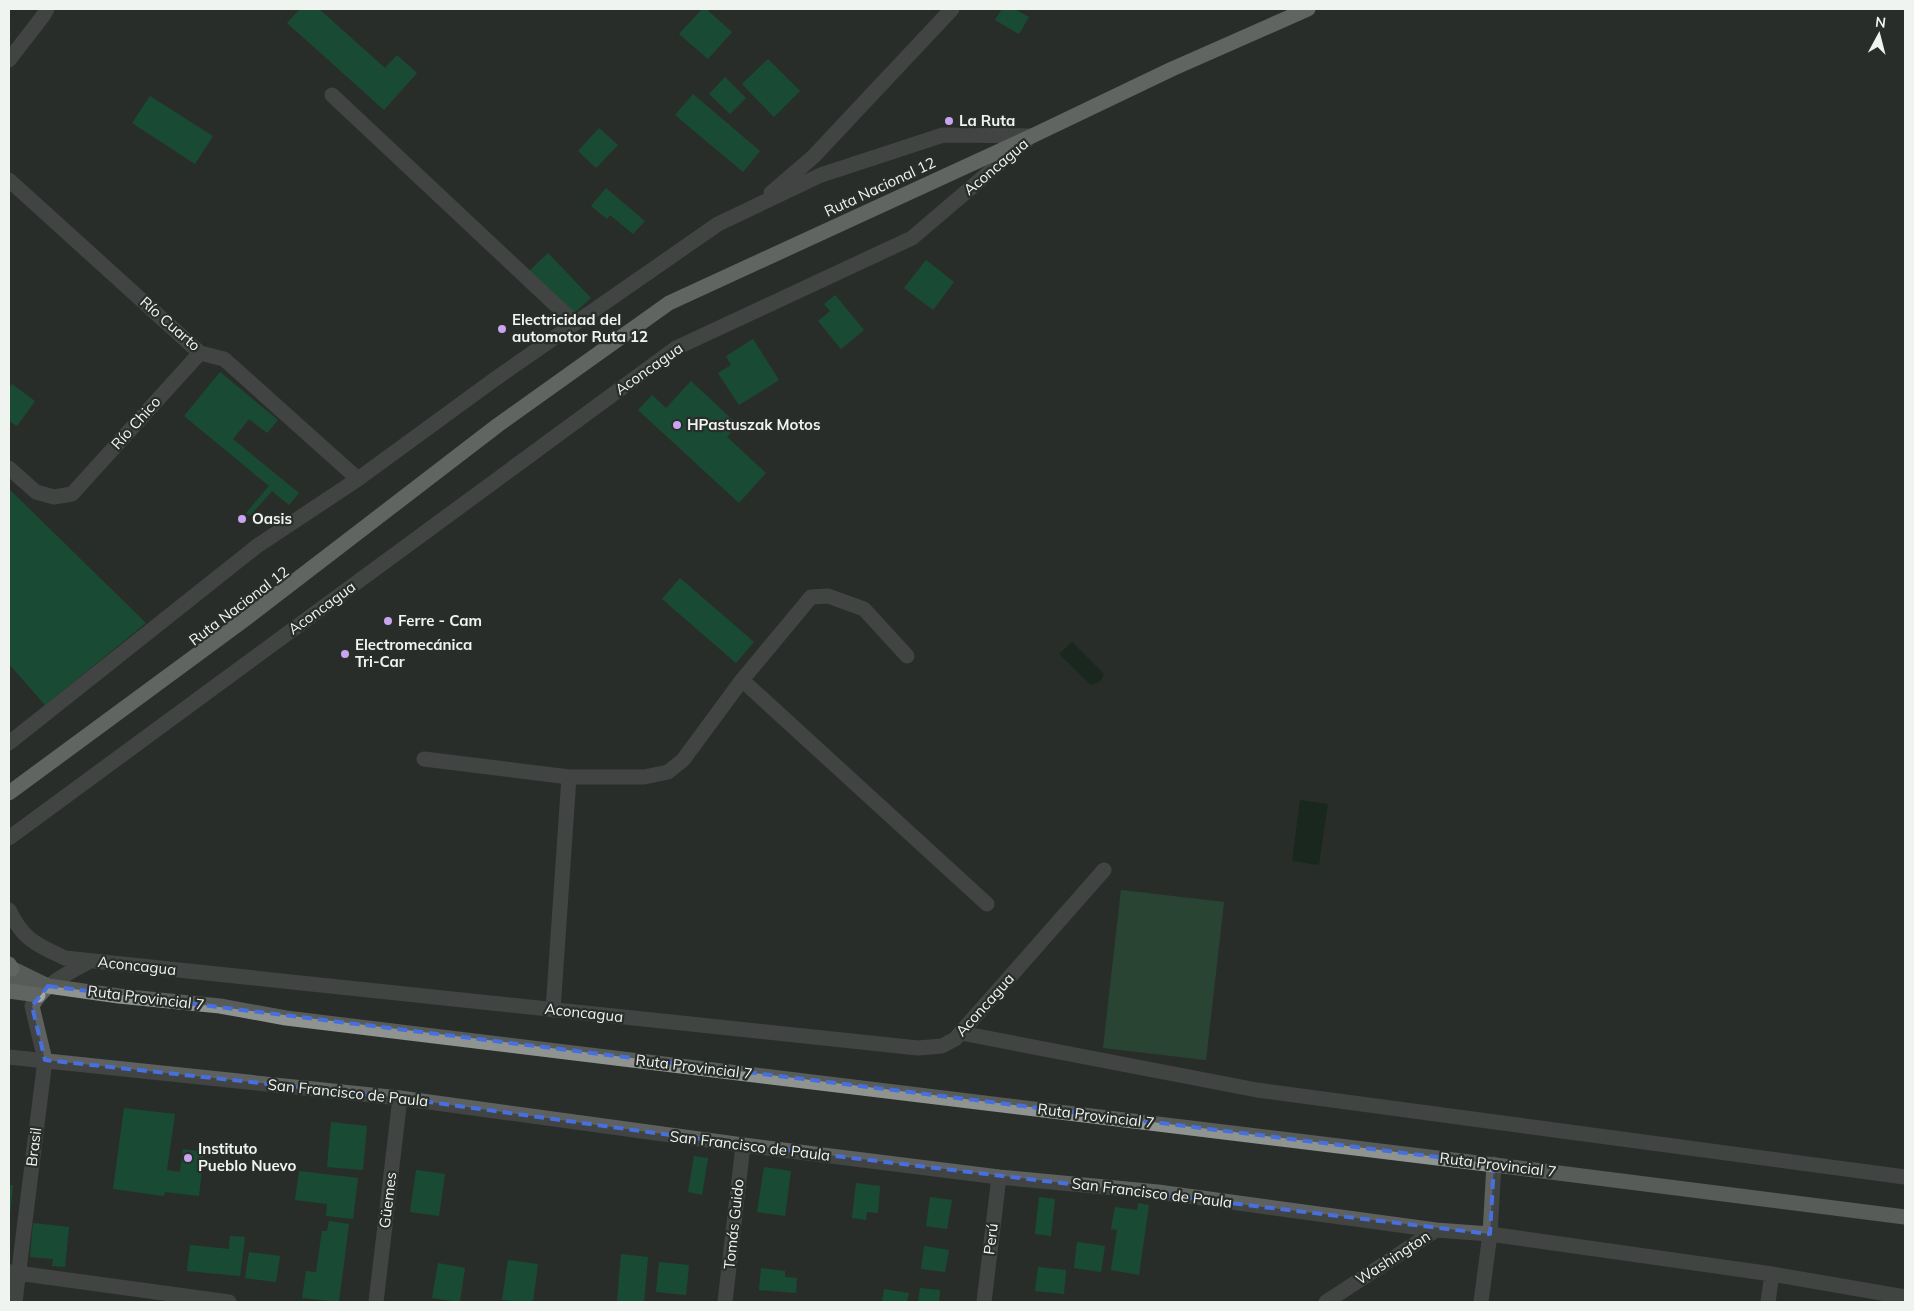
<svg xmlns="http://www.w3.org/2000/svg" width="1914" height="1311" viewBox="0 0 1914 1311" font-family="Mulish,sans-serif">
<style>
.green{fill:#2c5f42}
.water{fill:#052011}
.building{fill:#066e41}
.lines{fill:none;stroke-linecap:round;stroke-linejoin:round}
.street{stroke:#5e615f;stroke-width:15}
.primary{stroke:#8f9490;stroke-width:15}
.highway{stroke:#a2a8a4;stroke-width:15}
.marked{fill:none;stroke:#476fdd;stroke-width:4;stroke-dasharray:10 6;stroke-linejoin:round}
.poi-dot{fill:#c9a5ee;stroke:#292e2a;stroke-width:2}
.labels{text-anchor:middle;stroke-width:4.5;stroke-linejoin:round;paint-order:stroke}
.poi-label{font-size:15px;font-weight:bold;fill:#f0f4f1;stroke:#292e2a;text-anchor:start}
.street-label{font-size:15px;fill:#f0f4f1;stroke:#292e2a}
</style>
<rect width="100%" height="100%" fill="#292e2a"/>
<path class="green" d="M1121,890l103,12 -18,158 -103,-12z"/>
<path class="water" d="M1072,642l32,32c-2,7 -6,9 -13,11l-32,-31z
M1300,800l28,4 -9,61 -27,-4z"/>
<path class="building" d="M300,9h19l66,59 12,-13 20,18 -33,37 -97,-87z
M702,9h4l26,23 -24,27 -29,-25z
M1002,9h12l15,8 -10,17 -24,-14z
M768,59l32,32 -26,26 -32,-33z
M725,77l21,21 -16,16 -21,-20z
M693,94l67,57 -17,21 -68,-57z
M150,96l63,40 -18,28 -63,-41z
M599,128l19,17 -22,23 -18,-17z
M606,188l39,33 -12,13 -23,-19 -3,4 -16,-13z
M548,253l43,45 -21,19 -42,-45z
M926,260l28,22 -21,28 -29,-22z
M835,295l29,35 -23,19 -23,-28 12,-10 -6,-7z
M753,339l26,41 -40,25 -21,-32 13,-8 -5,-9z
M220,372l58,48 -11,13 -18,-14 -16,20 66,54 -10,12 -17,-14 -22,25 -4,-3 23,-27 -85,-70z
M691,381l47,44 -11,12 39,36 -27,30 -101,-93 14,-15 14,13z
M12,384l23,17 -18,25 -8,-5v-33z
M9,489l137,134 -101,82 -36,-41z
M680,578l74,64 -18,21 -74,-64z
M124,1108l51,6 -8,56 13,2 3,-23 21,3 -5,44 -34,-4 -1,4 -51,-7z
M331,1122l36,4 -4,44 -36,-3z
M694,1156l14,2 -6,37 -14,-3z
M764,1167l27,4 -6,45 -28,-4z
M416,1170l29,4 -6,42 -29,-4z
M299,1171l59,7 -5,41 -27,-3 1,-12 -32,-4z
M856,1183l24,3 -2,27 -11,-1 -1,8 -14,-2z
M9,1185h4l-3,30h-1z
M930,1197l22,3 -5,29 -21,-3z
M1039,1197l16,2 -4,37 -16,-2z
M1138,1203l11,2 -10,70 -28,-5 6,-40 -6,-1 4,-22 22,3z
M329,1221l20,3 -10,78 -37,-4 4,-27 10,1 6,-41h5z
M33,1223l36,4 -4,40 -13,-1 1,-7 -23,-2z
M230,1236l15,1 -5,39 -53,-5 3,-26 39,4z
M1077,1242l28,4 -4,26 -27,-4z
M924,1246l25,4 -4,22 -24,-3z
M249,1252l31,4 -4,26 -31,-4z
M621,1254l27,3 -4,45h-27z
M508,1260l30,4 -5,38 -31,-2z
M659,1262l30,3 -3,30 -30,-3z
M438,1263l27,5 -5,34 -28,-4z
M1038,1267l28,3 -2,24 -29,-3z
M761,1268l24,3v6l12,1 -1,15 -37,-3z
M920,1288l20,2 -1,12h-21z
M884,1289l25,4 -2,9h-25z"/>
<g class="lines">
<path class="street" d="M9,60l34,-44 4,-7
M332,95l243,228
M9,180l191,173 24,6 134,120
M771,193l42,-36 139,-148
M9,468l27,24 18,5 18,-3 128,-141
M742,680l245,224
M9,743l248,-197 101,-67 137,-100 223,-155 103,-49 122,-40 89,1
M424,759l145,18h75l24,-5 15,-12 59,-80 69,-83 17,-1 36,13 43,47
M9,838l667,-490 236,-110 115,-98
M9,910c14,30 28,35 56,48l853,90 24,-2 13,-7 149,-169
M553,1010l16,-233
M961,1033l296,57 648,87
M9,1057l391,41 343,47 256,32 159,15 278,38 54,4 282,40 133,23
M10,1272l219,30
M15,1302l30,-242 -13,-54c13,-23 37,-33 58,-45
M376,1302l24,-204
M725,1302l18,-157
M984,1302l15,-125
M1326,1302l110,-72
M1481,1302l9,-68 4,-70
M1768,1302l4,-28"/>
<path class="primary" d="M9,967l39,19 71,10 101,10 66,12 1217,148 402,51
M9,981l25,12"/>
<path class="highway" d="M9,793l235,-173 254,-195 171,-122 363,-167 140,-67 136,-60
M9,964l3,5
M9,991l29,4"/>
</g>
<path d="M0 0H1914V1311H0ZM48,986l1446,178 -4,70 -747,-89 -343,-47 -355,-38 -13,-54z" fill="#292e2a" fill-opacity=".55" fill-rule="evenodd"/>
<path class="marked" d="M48,986l1446,178 -4,70 -747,-89 -343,-47 -355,-38 -13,-54z"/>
<g class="poi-dot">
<circle cx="949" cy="121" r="5"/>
<circle cx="502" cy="329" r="5"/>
<circle cx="677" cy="425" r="5"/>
<circle cx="242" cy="519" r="5"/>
<circle cx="388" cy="621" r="5"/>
<circle cx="345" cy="654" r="5"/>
<circle cx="188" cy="1158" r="5"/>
</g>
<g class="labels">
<g class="poi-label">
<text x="959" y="126">La Ruta</text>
<text x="512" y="325">Electricidad del<tspan x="512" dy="17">automotor Ruta 12</tspan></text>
<text x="687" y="430">HPastuszak Motos</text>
<text x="252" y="524">Oasis</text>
<text x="398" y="626">Ferre - Cam</text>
<text x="355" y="650">Electromecánica<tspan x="355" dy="17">Tri-Car</tspan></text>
<text x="198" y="1154">Instituto<tspan x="198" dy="17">Pueblo Nuevo</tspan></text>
</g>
<g class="street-label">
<text transform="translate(996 167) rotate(-40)" y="5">Aconcagua</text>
<text transform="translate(880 187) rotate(-25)" y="5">Ruta Nacional 12</text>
<text transform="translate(170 324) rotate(41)" y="5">Río Cuarto</text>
<text transform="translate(649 369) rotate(-35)" y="5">Aconcagua</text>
<text transform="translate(136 423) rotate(-48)" y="5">Río Chico</text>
<text transform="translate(239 606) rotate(-37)" y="5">Ruta Nacional 12</text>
<text transform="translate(322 608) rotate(-36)" y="5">Aconcagua</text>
<text transform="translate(137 966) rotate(6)" y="5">Aconcagua</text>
<text transform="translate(146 998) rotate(7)" y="5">Ruta Provincial 7</text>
<text transform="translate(985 1005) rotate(-48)" y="5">Aconcagua</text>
<text transform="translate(584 1013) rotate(6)" y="5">Aconcagua</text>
<text transform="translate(694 1067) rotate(7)" y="5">Ruta Provincial 7</text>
<text transform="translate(348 1093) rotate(6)" y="5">San Francisco de Paula</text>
<text transform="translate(1096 1116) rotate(7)" y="5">Ruta Provincial 7</text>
<text transform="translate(750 1146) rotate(7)" y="5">San Francisco de Paula</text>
<text transform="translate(34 1147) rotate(-83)" y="5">Brasil</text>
<text transform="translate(1498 1165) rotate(7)" y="5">Ruta Provincial 7</text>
<text transform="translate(1152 1193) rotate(7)" y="5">San Francisco de Paula</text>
<text transform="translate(388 1200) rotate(-83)" y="5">Güemes</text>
<text transform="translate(734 1224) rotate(-84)" y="5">Tomás Guido</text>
<text transform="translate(991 1239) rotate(-83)" y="5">Perú</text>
<text transform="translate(1393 1258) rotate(-33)" y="5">Washington</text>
</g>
</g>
<rect width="1914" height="1311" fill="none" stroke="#f0f4f1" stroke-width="20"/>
<g transform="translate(1879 35) rotate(7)" stroke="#292e2a" stroke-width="4" paint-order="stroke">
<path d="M0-4L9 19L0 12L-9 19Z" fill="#f0f4f1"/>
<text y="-8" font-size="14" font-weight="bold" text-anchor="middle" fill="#f0f4f1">N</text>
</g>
</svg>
